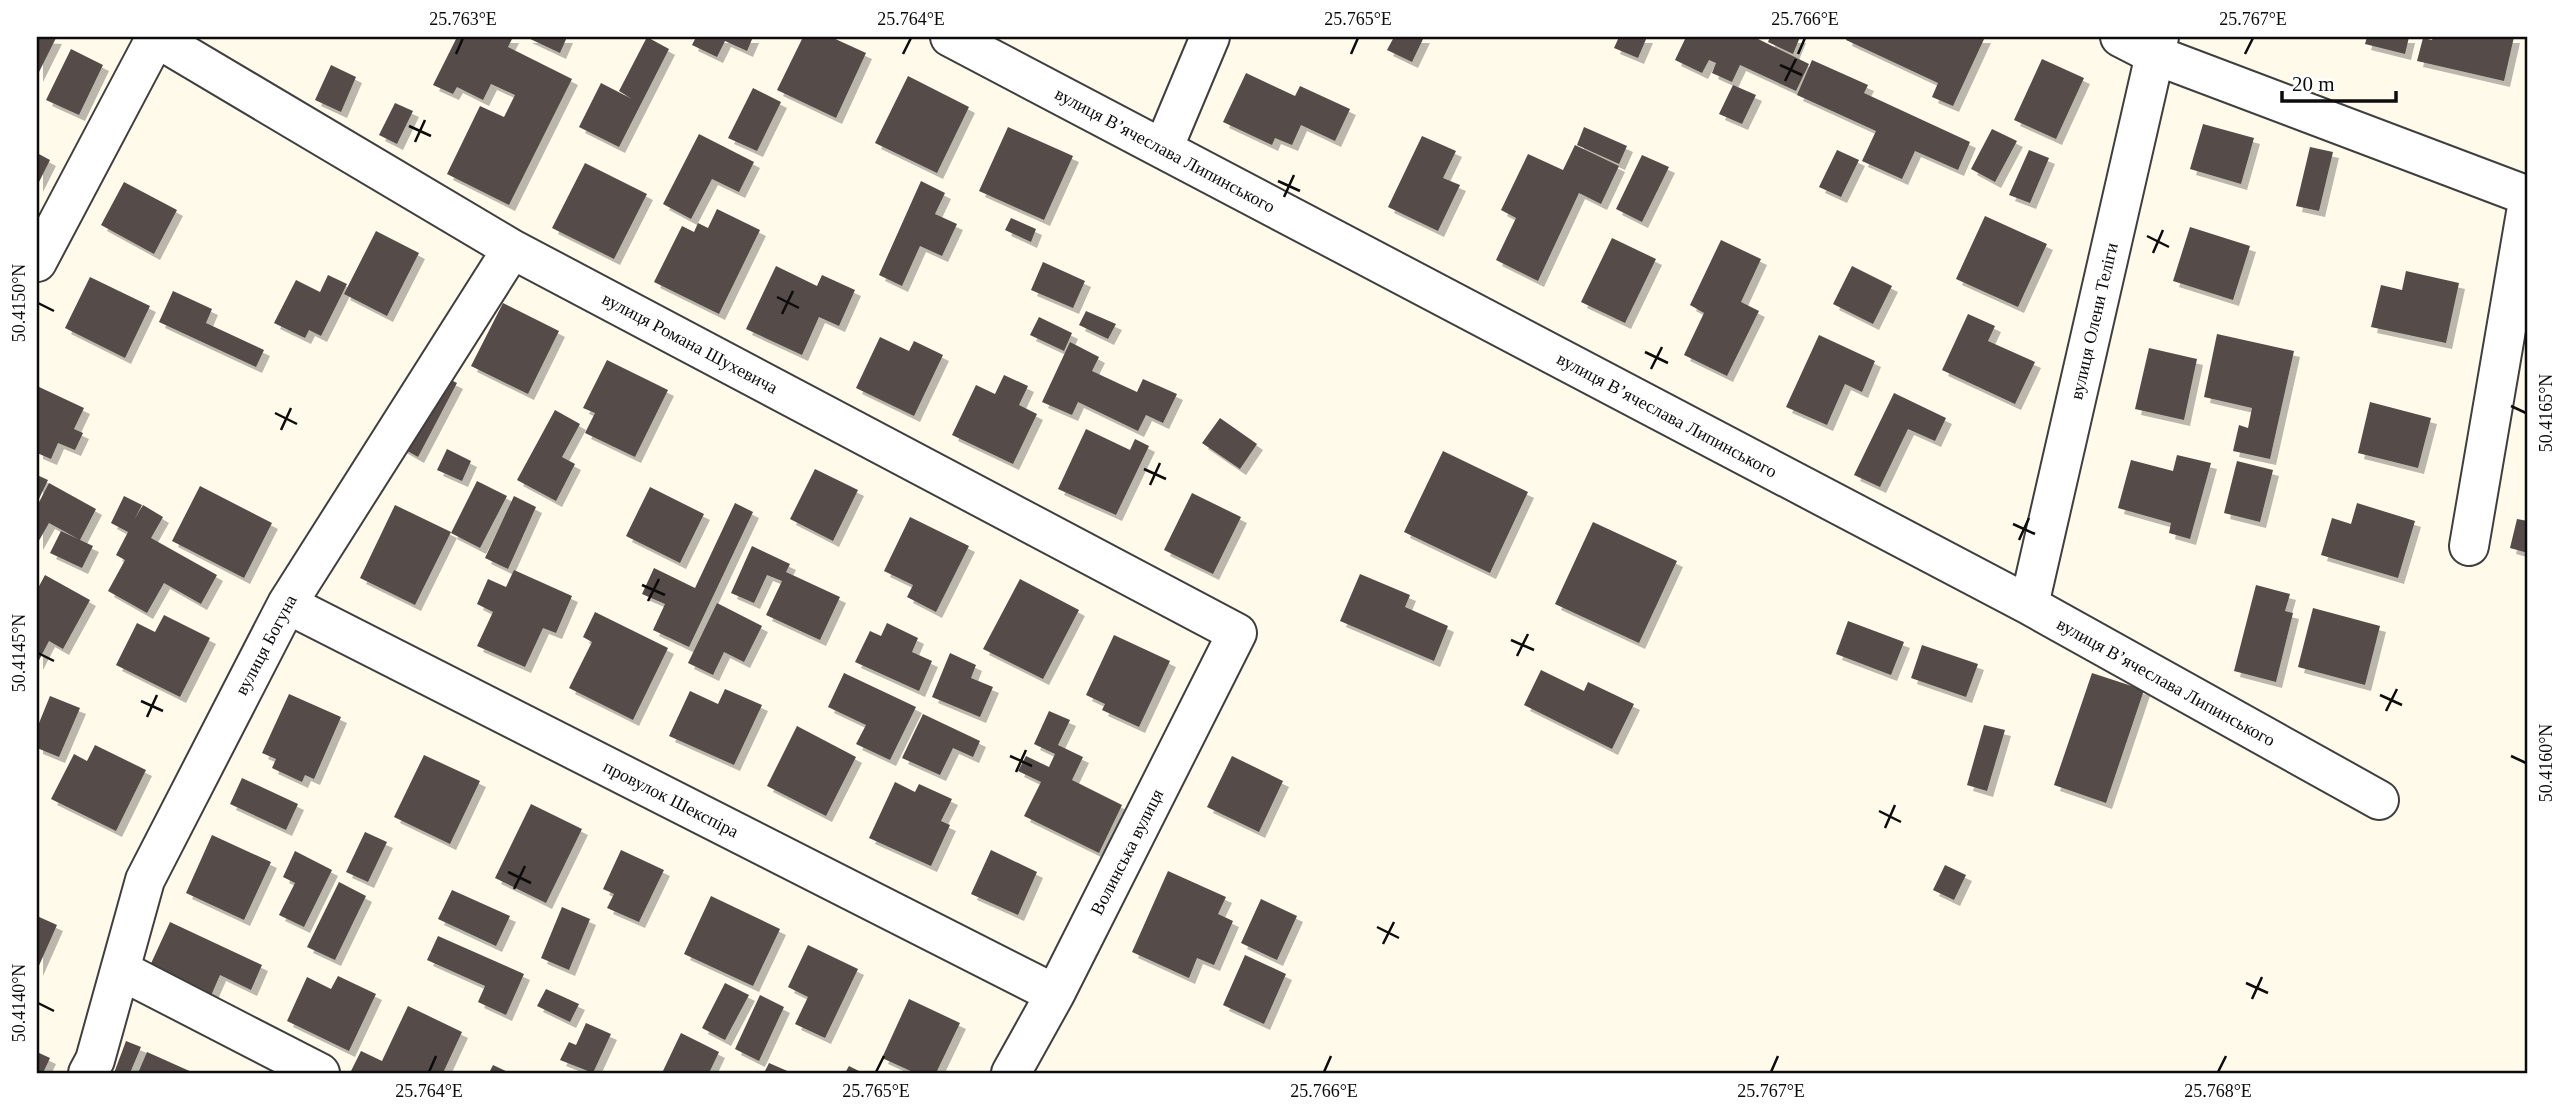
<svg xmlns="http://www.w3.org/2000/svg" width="2565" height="1110" viewBox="0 0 2565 1110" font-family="Georgia,serif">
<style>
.building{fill:#544c48;filter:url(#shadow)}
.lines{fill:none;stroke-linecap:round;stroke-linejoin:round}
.street-casing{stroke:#3f3f3f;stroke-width:42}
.street{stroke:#fff;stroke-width:38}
.ticks{fill:none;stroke:#0c0c0c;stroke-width:2.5}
.labels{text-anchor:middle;stroke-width:7;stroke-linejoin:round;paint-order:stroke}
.street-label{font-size:18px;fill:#0c0c0c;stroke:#fff}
.neatline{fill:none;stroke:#0c0c0c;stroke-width:2.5}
.ticks-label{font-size:18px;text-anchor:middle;fill:#0c0c0c}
</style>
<defs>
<filter id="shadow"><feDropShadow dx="6" dy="6" stdDeviation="0" flood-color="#0004"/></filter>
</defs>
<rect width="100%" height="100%" fill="#fffaea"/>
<path class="building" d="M37,37l19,1 -19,38z
M457,37h56l-5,10 64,32 -63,126 -62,-31 33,-68 24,11 11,-22 -24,-11 -8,16 -26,-13 -4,7 -20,-9z
M526,37h41l-7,16z
M647,37l22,12 -50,98 -40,-20 22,-44 31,16 -13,-8z
M696,37h57l-6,14 -22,-10 -8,16 -25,-12z
M803,37h28l35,16 -30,65 -59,-28z
M1394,37h30l-12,25 -25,-12z
M1619,37h28l-9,21 -24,-10z
M1686,37h68l55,27 -13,27 -56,-26 -8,17 -20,-9 4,-10 -7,-3 -7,13 -27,-13z
M1770,37h30l-7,17 -25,-12z
M1847,37h138l-32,69 -21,-9 6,-14 -92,-43z
M2367,37h42l-4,17 -40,-10z
M2433,37h81l-10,44 -87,-20 6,-23 9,2z
M71,49l32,16 -24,50 -33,-15z
M2042,59l42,19 -28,61 -42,-19z
M1812,60l56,25 -4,8 106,49 -12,28 -43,-19 -13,28 -40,-18 14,-30 -79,-36z
M331,65l25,12 -15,35 -26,-12z
M1246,73l49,23 5,-10 50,23 -15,32 -34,-16 -9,20 -17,-7 -3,7 -49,-23z
M908,76l61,31 -32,66 -62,-30z
M1733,85l23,10 -14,29 -23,-10z
M753,88l28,14 -24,49 -29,-13z
M395,103l18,8 -16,33 -18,-9z
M2203,124l51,14 -13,46 -51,-15z
M1008,127l65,29 -29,64 -65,-29z
M1584,127l43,19 -8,18 -42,-19z
M1992,129l25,12 -22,41 -24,-13z
M699,134l55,28 -15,30 -27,-13 -21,40 -28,-15z
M1422,136l34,15 -13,27 17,7 -22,46 -50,-24z
M1575,145l44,21 -18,38 -22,-11 -41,88 -42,-21 20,-42 -15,-8 27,-56 35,16z
M2310,147l23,5 -14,59 -23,-5z
M1837,150l22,10 -18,37 -22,-10z
M2029,150l20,8 -19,45 -21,-8z
M37,153l13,7 -13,26z
M1642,155l27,12 -27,55 -26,-13z
M585,163l62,31 -33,65 -62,-31z
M921,181l24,12 -10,21 22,10 -15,32 -22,-10 -18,40 -23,-11z
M124,182l53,28 -23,44 -53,-29z
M717,209l43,21 -41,84 -65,-32 28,-56 12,6 4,-9 10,5z
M1985,216l62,28 -29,63 -62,-28z
M1011,218l25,11 -5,13 -26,-12z
M2190,227l60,19 -17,54 -60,-19z
M376,231l43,22 -32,63 -43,-22z
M1612,238l44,21 -31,64 -44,-21z
M1721,240l40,19 -20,43 18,9 -32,65 -43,-21 20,-42 -14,-8z
M1043,262l42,19 -12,27 -42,-18z
M776,266l41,20 5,-11 33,15 -16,36 -20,-9 -17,38 -56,-26z
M1852,266l40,20 -19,38 -40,-20z
M2406,271l53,12 -13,60 -75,-16 10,-42 21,5z
M328,275l19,9 -26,52 -12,-6 -4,8 -31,-15 22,-43 24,12z
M90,277l60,29 -25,52 -60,-30z
M173,291l39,18 -6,14 58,27 -8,17 -97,-45z
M503,303l56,28 -31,63 -57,-28z
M1086,311l30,13 -8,15 -29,-14z
M1968,314l27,12 -7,15 47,21 -20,42 -73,-34z
M1039,317l33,16 -8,18 -34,-16z
M2217,334l77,17 -24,108 -37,-8 6,-26 9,3 4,-20 -48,-11z
M1819,335l56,26 -13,31 -17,-8 -18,41 -41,-18z
M880,337l29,14 5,-10 29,14 -29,61 -58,-28z
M1070,342l29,15 -7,14 45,21 6,-13 34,15 -14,29 -17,-8 -8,16 -60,-29 -6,13 -30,-13z
M2149,348l48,11 -13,61 -49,-11z
M607,360l61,30 -33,67 -50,-24 10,-20 -12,-5z
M435,372l22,11 -39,74 -21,-12z
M1004,375l24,11 -9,19 18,9 -24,50 -61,-29 24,-50 19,9z
M37,386l47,22 -10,21 9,4 -8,17 -17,-7 -7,16 -14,-6z
M1894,393l52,25 -11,23 -27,-12 -28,58 -26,-12z
M2370,402l61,16 -13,50 -60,-15z
M555,410l25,14 -18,33 13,7 -19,37 -39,-21z
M1220,418l37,26 -17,25 -38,-26z
M1086,429l44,21 5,-11 14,7 -33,69 -58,-26z
M447,449l24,12 -9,20 -25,-11z
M1443,451l85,41 -38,81 -86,-41z
M2177,455l34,8 -21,76 -21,-6 2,-10 -53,-15 13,-48 42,11z
M2237,461l36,9 -13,52 -36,-9z
M815,469l43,21 -25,51 -43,-22z
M37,475l11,5 -11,23z
M477,481l30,15 -27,52 -29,-15z
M49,483l47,26 -16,31 -31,-17 -12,21v-38z
M200,486l72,37 -28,55 -72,-37z
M650,487l54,27 -24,49 -54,-27z
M1192,493l49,24 -28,57 -49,-24z
M124,496l18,9 -8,15 9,-15 20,12 -12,21 66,37 -16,29 -37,-21 -17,30 -39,-22 17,-31 -9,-5 12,-23 -17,-9z
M514,496l22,11 -28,62 -23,-11z
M735,503l18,9 -64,135 -36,-17 12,-26 -23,-10 12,-26 41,20z
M2357,503l58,18 -17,57 -77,-23 11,-37 19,6z
M395,505l56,27 -36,73 -55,-27z
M910,517l59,29 -33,66 -29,-15 6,-12 -29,-14z
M2517,519l11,2v32l-18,-5z
M1593,522l84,39 -38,82 -84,-39z
M61,531l32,15 -11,22 -32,-15z
M752,546l38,18 -4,8 54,25 -20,43 -54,-25 16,-34 -15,-6 -13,28 -23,-10z
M514,570l58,26 -16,37 -13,-5 -18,39 -48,-21 16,-34 -16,-8 11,-25 18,8z
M1360,574l50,21 -5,12 43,19 -14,35 -94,-40z
M45,575l45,25 -27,49 -14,-8 -12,23v-74z
M1020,579l59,31 -36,69 -60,-30z
M2256,585l34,9 -5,17 8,2 -17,69 -42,-11z
M717,603l45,23 -18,36 -20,-10 -11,23 -25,-12z
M2313,608l67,18 -15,59 -67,-18z
M595,612l73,36 -35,72 -64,-32 23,-46 -9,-5z
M164,615l46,23 -30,59 -64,-32 21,-42 18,9z
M1848,621l56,21 -13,33 -55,-21z
M887,623l31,15 -6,14 20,9 -13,30 -64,-29 15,-31 11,5z
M1114,635l56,26 -31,66 -37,-17 3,-6 -19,-9z
M1922,645l56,19 -12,33 -55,-19z
M950,653l26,12 -5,13 22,9 -13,30 -48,-20z
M1541,670l43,21 4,-9 46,22 -22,45 -88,-44z
M844,673l72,34 -26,53 -34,-16 10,-19 -38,-18z
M2092,673l52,17 -38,113 -52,-18z
M725,689l37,16 -28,60 -65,-29 21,-45 28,13z
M289,694l52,23 -27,62 -9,-4 -3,7 -30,-14 4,-9 -14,-6z
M50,696l30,12 -21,49 -22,-9v-20z
M1049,711l21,9 -12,25 25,12 -11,23 50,25 -23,48 -75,-37 17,-34 -23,-11 8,-15 23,11 6,-13 -21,-10z
M923,714l57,27 -7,16 -20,-9 -13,27 -38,-17z
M1984,725l21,5 -18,61 -20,-6z
M797,726l59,31 -30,59 -59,-30z
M95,745l51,25 -30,61 -65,-32 23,-45 13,7z
M424,755l56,26 -30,63 -56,-27z
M1232,756l51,25 -24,51 -52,-25z
M242,778l56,26 -12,26 -56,-26z
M895,782l20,10 4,-8 33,15 -11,22 9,4 -19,41 -62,-28z
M531,804l51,25 -36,74 -51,-25z
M365,832l22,10 -19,40 -22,-10z
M212,835l59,27 -27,58 -58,-27z
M621,850l43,20 -25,52 -32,-14 7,-14 -11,-5z
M991,850l46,22 -19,43 -47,-21z
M295,851l37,19 -28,57 -25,-12 16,-32 -12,-6z
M1945,865l21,10 -12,25 -21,-10z
M1168,871l58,26 -8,17 15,7 -19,44 -17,-7 -8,20 -57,-26z
M339,882l27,14 -31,64 -28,-13z
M452,890l58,26 -14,30 -58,-27z
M711,896l69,33 -27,57 -69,-32z
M1261,899l36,17 -20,44 -36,-17z
M562,907l28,12 -21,51 -28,-12z
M37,916l20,9 -20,45z
M170,922l92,43 -11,25 -31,-15 -10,23 -62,-28z
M438,936l86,38 -18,41 -28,-13 7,-16 -58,-26z
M808,945l50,24 -33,69 -30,-14 13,-27 -20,-10z
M1245,955l41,19 -22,50 -41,-19z
M338,976l38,18 -27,57 -62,-30 20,-44 24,12z
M725,983l24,12 -24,45 -23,-12z
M546,989l33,15 -9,18 -33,-16z
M760,995l24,12 -25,54 -24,-12z
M909,999l51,24 -24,50h-21l-33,-15z
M408,1006l54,26 -19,41h-93l11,-22 21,10z
M586,1023l25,11 -18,39 -33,-13 9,-18 7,3z
M681,1033l38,19 -10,21h-47z
M126,1041l15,6 -11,26h-16z
M37,1052l13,6 -7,15h-6z
M147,1052l47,21h-56z
M769,1063l23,10h-28z
M493,1065l17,8h-21z
M849,1066l14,7h-18z"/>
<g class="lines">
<g class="street-casing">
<path id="street" d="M155,37l357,212 725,384 -182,361 -44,79
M950,37l1079,568 350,195
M2120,37l35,18 373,141
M1163,149l47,-112
M37,262l119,-225
M2469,546l59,-345
M287,604l768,390
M2029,605l130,-568
M120,970l200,103
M88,1073l7,-13 50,-180 142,-276 225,-355"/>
</g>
<use href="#street" class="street"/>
</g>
<path class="ticks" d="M456,54l7,-16M903,54l8,-16M1351,54l7,-16M1798,54l7,-16M2245,54l8,-16M1780,65l22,10M1785,81l11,-22M409,126l22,10M415,142l10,-22M1278,181l22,10M1284,197l10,-22M2147,236l22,11M2153,253l10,-23M777,297l22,11M38,303l16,8M782,314l11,-23M1645,352l23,11M1651,369l11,-22M2511,406l15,7M275,413l22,11M281,430l10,-22M1144,469l22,10M1150,485l10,-22M2013,524l22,10M2019,540l10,-22M642,585l23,10M648,601l11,-22M1511,640l23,10M38,653l16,8M1517,656l11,-22M2380,695l22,10M141,701l22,10M2386,711l11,-22M147,717l10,-22M1010,756l22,10M2511,756l15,7M1016,772l10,-22M1879,811l22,11M1885,828l10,-23M508,872l23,11M514,889l11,-23M1377,927l22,11M1383,944l11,-22M2246,983l22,10M2252,999l10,-22M38,1003l16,8M429,1072l7,-16M876,1072l8,-16M1324,1072l7,-16M1771,1072l7,-16M2218,1072l8,-16"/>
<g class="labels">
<g class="street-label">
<text transform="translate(1165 150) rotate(28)" y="6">вулиця Вʼячеслава Липинського</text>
<text transform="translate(2094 321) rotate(-77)" y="6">вулиця Олени Теліги</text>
<text transform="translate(690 343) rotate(28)" y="6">вулиця Романа Шухевича</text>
<text transform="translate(1667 415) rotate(28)" y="6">вулиця Вʼячеслава Липинського</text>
<text transform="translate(266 645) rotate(-62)" y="6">вулиця Богуна</text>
<text transform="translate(2166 682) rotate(29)" y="6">вулиця Вʼячеслава Липинського</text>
<text transform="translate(671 799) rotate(27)" y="6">провулок Шекспіра</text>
<text transform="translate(1127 852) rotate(-63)" y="6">Волинська вулиця</text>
</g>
</g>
<rect width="2565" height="1110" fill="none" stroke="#ffffff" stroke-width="77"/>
<path d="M2282 91v10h114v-10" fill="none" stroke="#0c0c0c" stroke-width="3.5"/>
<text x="2292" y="91" font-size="21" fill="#0c0c0c" stroke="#ffffff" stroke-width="5" paint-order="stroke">20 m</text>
<rect x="38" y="38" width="2488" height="1034" class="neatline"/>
<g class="ticks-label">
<text x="463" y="25">25.763°E</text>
<text x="911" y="25">25.764°E</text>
<text x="1358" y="25">25.765°E</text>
<text x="1805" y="25">25.766°E</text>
<text x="2253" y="25">25.767°E</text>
<text transform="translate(19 303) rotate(-90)" y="6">50.4150°N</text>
<text transform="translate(2546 413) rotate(-90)" y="6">50.4165°N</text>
<text transform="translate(19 653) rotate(-90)" y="6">50.4145°N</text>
<text transform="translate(2546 763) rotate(-90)" y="6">50.4160°N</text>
<text transform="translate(19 1003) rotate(-90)" y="6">50.4140°N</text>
<text x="429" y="1097">25.764°E</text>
<text x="876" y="1097">25.765°E</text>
<text x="1324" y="1097">25.766°E</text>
<text x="1771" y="1097">25.767°E</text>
<text x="2218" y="1097">25.768°E</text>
</g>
</svg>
